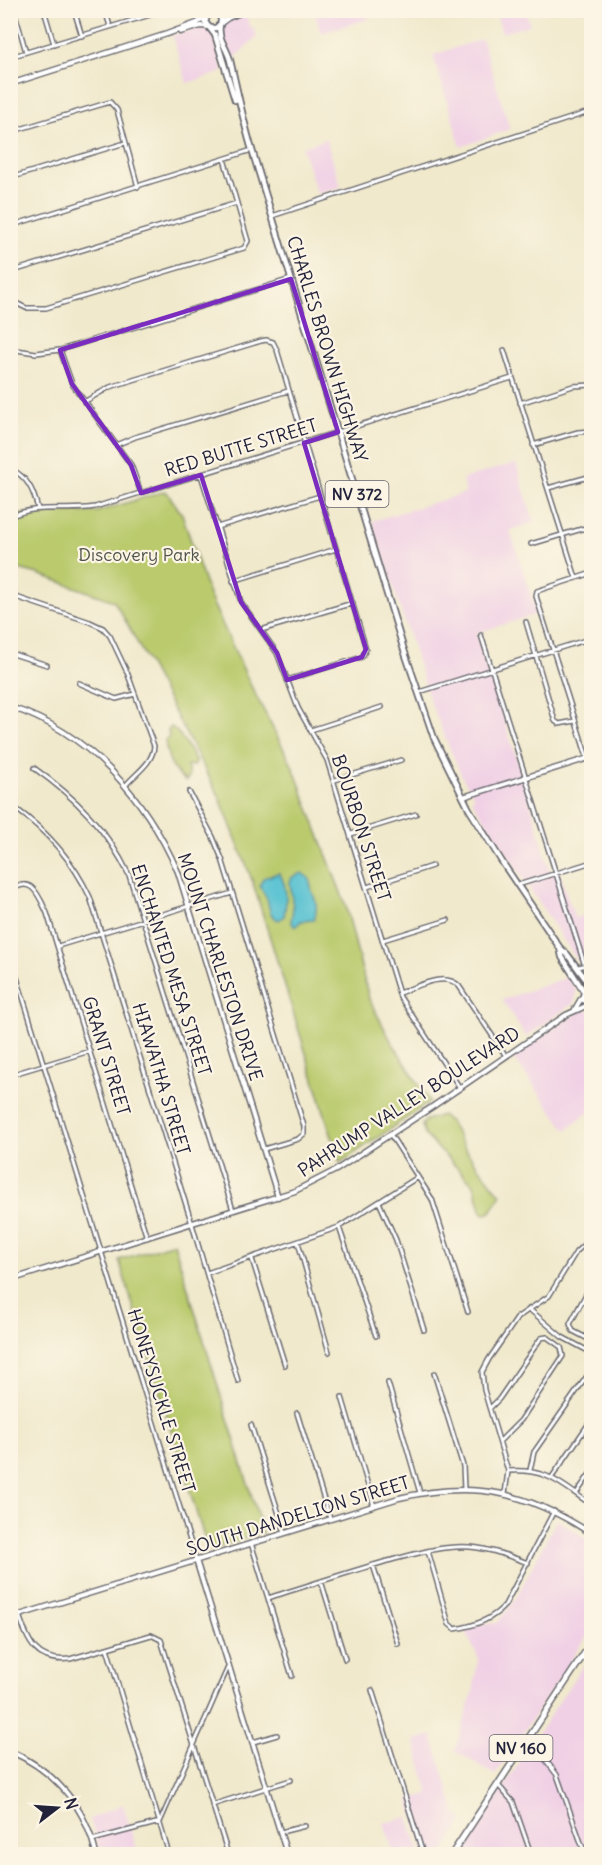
<svg xmlns="http://www.w3.org/2000/svg" width="602" height="1865" viewBox="0 0 602 1865" font-family="Delius,sans-serif">
<style>
.built{fill:#f0d0e5}
.green{fill:#baca6d;stroke:#6e7654;stroke-width:1.5}
.water{fill:#56c1d1;stroke:#3c7286;stroke-width:1.5}
.lines{fill:none;stroke-linecap:round;stroke-linejoin:round}
.street-casing{stroke:#6a686e;stroke-width:6}
.secondary-casing{stroke:#6a686e;stroke-width:7}
.primary-casing{stroke:#6a686e;stroke-width:8}
.highway-casing{stroke:#6a686e;stroke-width:8}
.street{stroke:#fff;stroke-width:3}
.secondary{stroke:#fff;stroke-width:4}
.primary{stroke:#fff;stroke-width:4.5}
.highway{stroke:#fff;stroke-width:5}
.marked{fill:none;stroke:#7b2cbf;stroke-width:4.5;stroke-linejoin:round}
.labels{text-anchor:middle;stroke-width:4.5;stroke-linejoin:round;paint-order:stroke}
.shield{fill:#fcf5e5;stroke:#63616e;stroke-width:1.5}
.shield-label{font-size:16px;font-weight:bold;fill:#22223b}
.street-label{font-size:18px;fill:#22223b;stroke:#fcf5e5}
.park-label{font-size:18px;fill:#50544a;stroke:#fcf5e5}
</style>
<rect width="100%" height="100%" fill="#fcf5e5"/>
<filter id="ink" filterUnits="userSpaceOnUse"><feTurbulence type="fractalNoise" baseFrequency=".0167" numOctaves="2"/><feDisplacementMap in="SourceGraphic" scale="12" xChannelSelector="R" yChannelSelector="G"/><feConvolveMatrix kernelMatrix="1 2 1 2 8 2 1 2 1" color-interpolation-filters="sRGB"/></filter>
<filter id="wash" filterUnits="userSpaceOnUse"><feTurbulence type="fractalNoise" baseFrequency=".008" numOctaves="4" result="noise"/><feDisplacementMap in="SourceGraphic" scale="24" xChannelSelector="R" yChannelSelector="G"/><feGaussianBlur stdDeviation="1.35" result="paint"/><feColorMatrix in="noise" values="0 0 0 0 0 0 0 0 0 0 0 0 0 0 0 0 0 1.4 0 .05"/><feComposite in="paint" operator="in"/></filter>
<g filter="url(#wash)">
<rect width="100%" height="100%" fill="#f0e9cc"/>
<path class="built" d="M314,11h52l3,8 -48,14z
M495,11h31l4,14 -28,8z
M245,12l4,13 6,5 2,8 -4,2 -16,16 -6,2 -11,-25 2,-9 5,-4z
M204,27l9,6 10,39 -36,11 -15,-48z
M482,39l28,90 -49,18 -28,-92z
M326,139l15,48 -24,7 -15,-47z
M516,463l18,59 -24,8 27,84 -61,19 52,161 22,78 8,-3 17,49 16,-5v48l-2,1h-10l-9,-12 -98,-150 2,-4 -12,-19 -31,-73 -59,-183 94,-28 -4,-14z
M568,977l8,13 -2,13 -48,34 -24,-37z
M586,1010l5,2v99l-25,19 -54,-74 68,-45z
M557,1519l34,23v88l-96,145 -40,-24 19,-63 2,-20 3,-9 -14,-28 16,-7 16,-1 19,-25z
M591,1654v200h-131l117,-180z
M432,1735l24,80 8,4 -22,35h-17l-16,-55 20,-5 -15,-54z
M123,1804l15,50h-37l-11,-35z
M408,1817l12,37h-26l-10,-31z"/>
<path class="green" d="M166,491l16,23 27,81 42,91 42,81 53,139 23,93 21,40 40,63 -90,61 -88,-283 -33,-84 -90,-169 -15,-26 -76,-27 -27,-7 -1,-47 9,-6 77,-2z
M171,727c10,5 19,25 25,35l-2,4 -7,-1 2,12 -3,4c-15,-9 -19,-25 -21,-41l4,-3 -1,-7z
M442,1115l8,7 17,30 34,43 -10,17 -5,2 -4,-1 -8,-28 -49,-50 -3,-10 4,-5z
M174,1243l89,290 -55,17 -89,-290z"/>
<path class="water" d="M279,873c8,12 8,29 5,43l-5,4c-11,-4 -9,-12 -12,-21 -2,-5 -6,-8 -7,-14l3,-7z
M302,873l8,6c0,19 11,18 4,41l-13,1 -6,6 -4,-5 2,-14 -3,-26 2,-5z"/>
</g>
<g filter="url(#ink)">
<g class="lines">
<g class="street-casing">
<path id="street" d="M14,10l12,42
M44,10l10,34
M74,10l8,26
M105,10l5,16
M135,10l3,9
M10,57l140,-42 7,-5
M10,132l100,-30 7,8 21,77
M10,178l115,-35
M272,216l320,-105
M10,226l242,-76
M10,272l227,-69
M10,300l16,8h20l198,-60 4,-7 -24,-82
M10,349l26,4 24,-3 231,-71
M60,350l12,34 59,81 10,28
M504,350l72,228
M84,402l26,-15 151,-46 5,-1 7,2 4,8 89,299 -4,8 -75,23
M520,403l53,-17 19,-1
M116,445l19,-8 153,-46
M533,445l45,-13 14,-1
M10,468c18,10 23,21 28,41
M201,475l40,127 36,51 21,55 29,52 73,237 60,91
M548,488l44,-12
M10,517c27,-14 57,-5 85,-10l417,-129
M217,527l103,-31
M531,544l61,-18
M592,573l-55,18 -1,5 56,177
M233,581l103,-32
M10,595l80,27 13,6 7,8 17,36 27,74c-1,17 -18,27 -28,39
M526,622l29,99 4,3 16,-3
M261,630l92,-27
M481,635l104,331
M10,653l37,12
M79,683l37,16 19,-5
M419,692l173,-54
M311,730l71,-23
M34,768c41,29 73,61 95,107l104,335
M335,780l66,-20
M189,792l24,45 9,22 82,267v8l-6,5 -34,10
M15,808c32,23 58,53 75,89l102,327 46,157
M351,834l65,-20
M518,885l74,-23
M367,887l65,-21
M10,892c21,-19 29,4 37,21l100,325
M383,940l65,-20
M58,946l174,-53
M10,955l186,605
M578,967l14,-3
M399,993c17,-6 46,-22 60,-7l47,70
M10,1075l80,-24
M390,1134l42,65 36,113
M379,1202l17,38 28,90
M339,1227l37,109
M298,1242l31,110
M252,1259l33,106
M207,1273l132,-46 79,-50
M592,1283l-22,41 3,7 19,10
M529,1309l33,28 30,16
M434,1373l29,93 1,23
M388,1383l32,110
M342,1397l32,109
M490,1408l9,-9 42,-61 6,-1 14,10 2,9 -42,64 -21,21
M297,1413l33,106
M251,1425l34,108
M530,1470l4,-18 58,-83
M508,1471c40,-3 52,13 84,34
M552,1477l40,-58
M505,1494l3,-23 -24,-81 -2,-18 7,-13 29,-42 31,-21 27,-44 16,-15
M576,1494l16,-23
M251,1543l41,133
M428,1551l21,73 6,5c19,-3 38,-10 50,-24l49,-94
M373,1565l25,79
M321,1581l24,78
M268,1598c39,-12 77,-25 116,-36 28,-7 57,-17 86,-15 21,2 39,9 58,16
M19,1615c9,27 17,48 51,44l81,-24 10,5 67,214
M107,1648l62,206
M372,1690l51,164
M253,1742l24,-7
M525,1744l20,15 12,16 28,79
M498,1785l15,17 18,52
M212,1805l79,-25
M281,1832l24,-6
M92,1840l68,-18 69,-157"/>
</g>
<g class="secondary-casing">
<path id="secondary" d="M217,13l8,1 12,-4
M221,23l7,-5 19,-8
M180,32l21,-6 8,1
M10,84l157,-50 30,-11 9,-6
M10,707c79,25 136,91 168,165l100,325
M463,797l129,-40
M575,1009l7,-12
M10,1280l285,-89 41,-21 96,-63 134,-92 22,-10
M196,1560l91,294
M10,1618l389,-120c76,-18 128,-6 193,36
M10,1751c45,20 75,55 86,103"/>
</g>
<g class="primary-casing">
<path id="primary" d="M220,25c-3,13 7,23 10,35 7,30 13,60 22,90l151,497 31,91 35,71 35,56 56,83 7,6 23,31
M210,28h6l5,-5v-5l-5,-5 -8,1 -3,8 10,13 20,65
M560,948l2,9 21,33
M584,990l-1,10 9,5"/>
</g>
<g class="highway-casing">
<path id="highway" d="M452,1854l140,-212"/>
</g>
<use href="#street" class="street"/>
<use href="#secondary" class="secondary"/>
<use href="#primary" class="primary"/>
<use href="#highway" class="highway"/>
</g>
</g>
<path class="marked" d="M291,279l47,153 -34,11 62,206 -4,8 -75,23 -10,-27 -36,-51 -40,-127 -60,18 -10,-28 -59,-81 -12,-34z"/>
<g class="labels">
<g class="shield">
<rect x="325.5" y="481" width="63" height="26" rx="4.5"/>
<rect x="489.5" y="1735" width="63" height="26" rx="4.5"/>
</g>
<g class="shield-label">
<text x="357" y="500">NV 372</text>
<text x="521" y="1754">NV 160</text>
</g>
<g class="street-label">
<text transform="translate(327 349) rotate(73)" y="6">CHARLES BROWN HIGHWAY</text>
<text transform="translate(241 448) rotate(-17)" y="6">RED BUTTE STREET</text>
<text transform="translate(361 828) rotate(72)" y="6">BOURBON STREET</text>
<text transform="translate(220 967) rotate(72)" y="6">MOUNT CHARLESTON DRIVE</text>
<text transform="translate(171 970) rotate(72)" y="6">ENCHANTED MESA STREET</text>
<text transform="translate(106 1056) rotate(73)" y="6">GRANT STREET</text>
<text transform="translate(161 1079) rotate(73)" y="6">HIAWATHA STREET</text>
<text transform="translate(409 1102) rotate(-33)" y="6">PAHRUMP VALLEY BOULEVARD</text>
<text transform="translate(161 1401) rotate(73)" y="6">HONEYSUCKLE STREET</text>
<text transform="translate(298 1516) rotate(-17)" y="6">SOUTH DANDELION STREET</text>
</g>
<g class="park-label">
<text x="139" y="561">Discovery Park</text>
</g>
</g>
<rect width="602" height="1865" fill="none" stroke="#fcf5e5" stroke-width="36"/>
<g transform="translate(57 1808) rotate(73)" stroke="#fcf5e5" stroke-width="4.5" paint-order="stroke">
<path d="M0-4.5L10 22L0 15L-10 22Z" fill="#22223b"/>
<text y="-9" font-size="16" font-weight="bold" text-anchor="middle" fill="#22223b">N</text>
</g>
</svg>
